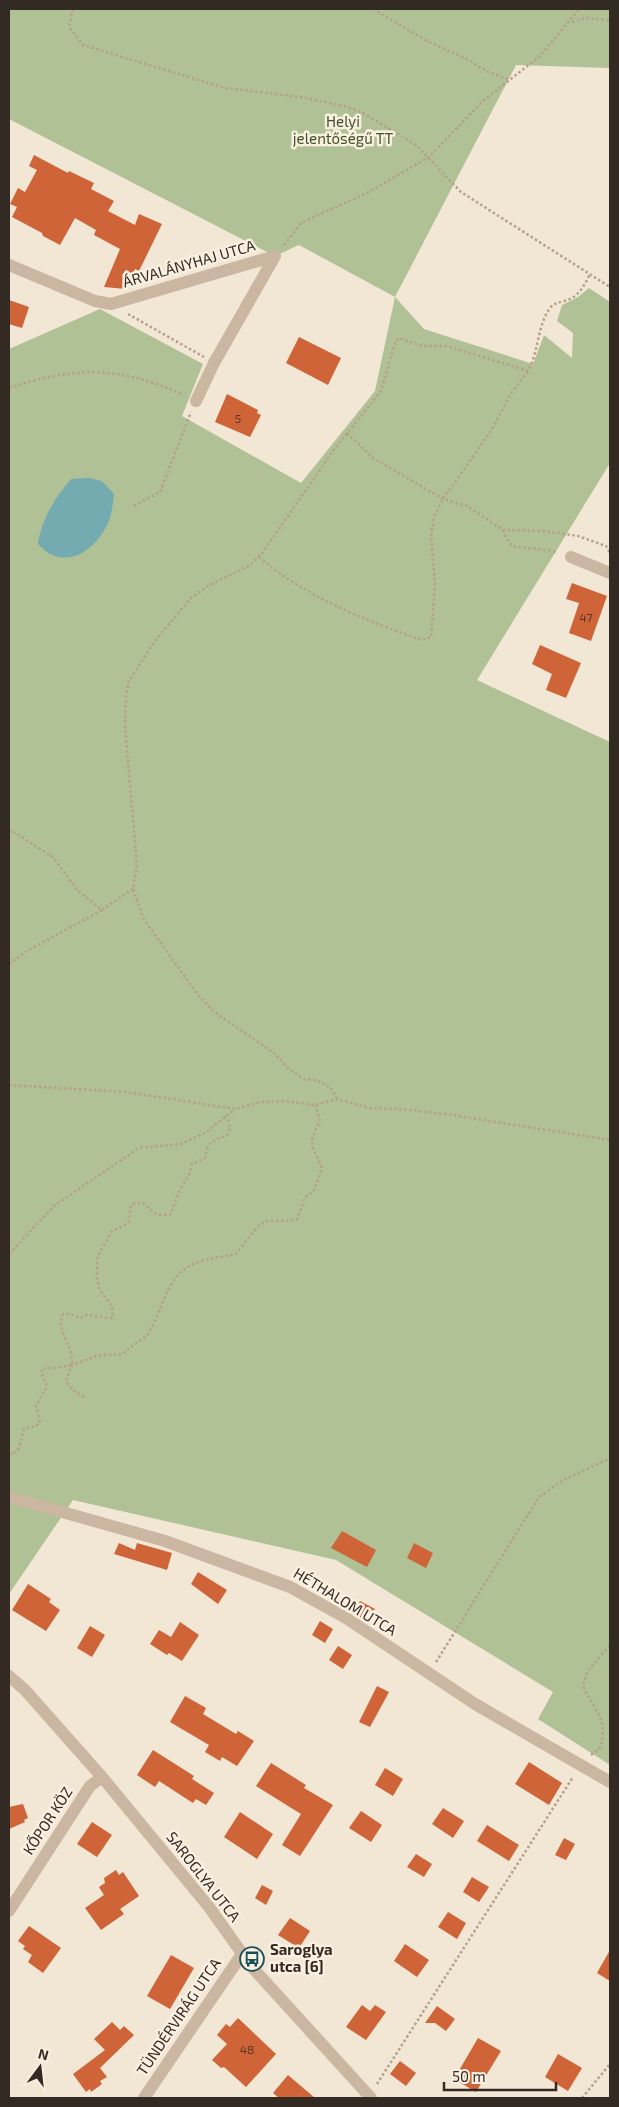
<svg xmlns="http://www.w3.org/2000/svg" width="619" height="2107" viewBox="0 0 619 2107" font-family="'Exo 2',sans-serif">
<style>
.green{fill:#b0c195}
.water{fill:#73abb1}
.building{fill:#ce6438}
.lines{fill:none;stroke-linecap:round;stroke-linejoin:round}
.path{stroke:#b6a08b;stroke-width:2.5;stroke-dasharray:2.5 2.5;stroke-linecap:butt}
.street{stroke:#cab6a1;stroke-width:12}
.labels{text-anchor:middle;stroke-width:5;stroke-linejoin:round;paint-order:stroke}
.number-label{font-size:12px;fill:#5a3829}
.park-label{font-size:15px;fill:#415427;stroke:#faf0e1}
.street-label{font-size:15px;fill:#342a24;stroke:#faf0e1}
.poi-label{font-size:15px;font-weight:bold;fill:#342a24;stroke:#faf0e1;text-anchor:start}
</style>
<rect width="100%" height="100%" fill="#f2e6d5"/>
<path class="green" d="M9,9h601v59l-94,-3 -121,232 29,32 109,35 11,-29 28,23 1,-25 -16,-12 5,-16 16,-8 11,-9 21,14v161l-133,217 133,62v1023l-72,-46 15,-27 -217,-132 -263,-60 -64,94v-1245l91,-40 103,55 -21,52 119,67 74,-92 20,-94 -96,-52 -24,11 -266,-137z"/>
<path class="water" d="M89,478l13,3 12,13c-1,9 -2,19 -5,27 -13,30 -45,52 -71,23 4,-26 17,-46 33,-65z"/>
<path class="building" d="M34,155l34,18 1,-2 25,12 -3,6 23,12 -6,10 27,14 4,-11 23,10 -23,47 -4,-2 -9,20 -22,-2 16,-38 -26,-14 2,-5 -21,-12 -15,27 -17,-9 -1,-3 -30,-16 5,-10 -7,-3 8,-16 7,4 12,-22 -8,-4z
M9,300l20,7 -7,21 -13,-4z
M299,337l42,21 -13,27 -42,-22z
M227,394l31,16 -1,3 4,2 -11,22 -35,-15z
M572,583l35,13 -16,45 -22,-8 10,-30 -13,-4z
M540,645l41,18 -15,35 -20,-8 6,-16 -20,-10z
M342,1531l34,19 -9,17 -36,-19z
M119,1543l16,7 2,-7 35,10 -5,17 -53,-16z
M414,1543l19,10 -7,15 -19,-10z
M198,1572l29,18 -9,14 -27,-20z
M28,1584l23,15 -2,3 11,8 -14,21 -34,-21z
M360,1601l15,8 -8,12 -14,-8z
M320,1621l13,8 -8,14 -13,-8z
M180,1622l19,13 -17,26 -13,-8 -2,2 -17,-11 9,-14 12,7z
M90,1626l15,9 -13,22 -15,-9z
M338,1646l14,9 -9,14 -14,-9z
M377,1686l12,6 -19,35 -11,-5z
M185,1696l21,12 -3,6 33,20 2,-3 16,10 -17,25 -15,-9 -2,4 -15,-9 4,-7 -39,-23z
M153,1750l41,26 -2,3 22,14 -8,12 -10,-6 -3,4 -34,-22 -4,6 -18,-12z
M529,1762l33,21 -13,22 -34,-21z
M271,1763l35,22 -2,3 29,17 -33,51 -18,-11 19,-31 -45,-28z
M385,1768l18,11 -10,17 -18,-11z
M23,1804l5,14 -4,2 1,2 -16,7v-22z
M443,1808l21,13 -11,17 -21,-14z
M361,1811l21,14 -11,17 -22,-14z
M240,1812l33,22 -16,25 -33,-22z
M92,1822l20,13 -15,22 -20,-13z
M487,1825l32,20 -10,16 -32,-20z
M564,1838l11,6 -9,16 -11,-5z
M416,1854l16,10 -8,13 -17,-10z
M116,1870l3,5 4,-3 16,24 -19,13 4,5 -23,16 -16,-22 19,-13 -5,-8 6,-4 -1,-5z
M472,1877l17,10 -10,15 -16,-10z
M262,1885l11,6 -7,14 -11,-7z
M448,1912l18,11 -9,16 -19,-12z
M290,1918l20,13 -11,17 -21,-13z
M29,1926l32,22 -18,25 -15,-11 4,-7 -9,-6 2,-3 -7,-5z
M405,1944l24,16 -12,17 -23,-16z
M610,1950v31l-13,-8z
M171,1955l23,13 -24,41 -23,-13z
M362,2005l8,6 5,-6 11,7 -20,28 -20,-13z
M437,2006l18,13 -9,12 -11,-8h-10z
M238,2018l38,36 -30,33 -22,-20 -3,1 -9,-8 15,-16 -10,-9 9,-11 4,3z
M112,2022l8,8 4,-4 10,9 -34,33 7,9 -7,4 2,3 -11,8 -1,-3 -4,3 -13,-18 32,-24 -11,-11z
M478,2038l23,13 -25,41 -22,-13z
M558,2054l24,14 -14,23 -23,-14z
M400,2061l16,12 -10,13 -16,-12z
M288,2075l27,23h-36l-6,-5z"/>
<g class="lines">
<path class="path" d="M73,9l-4,18 14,18 142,43 76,9 43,9 19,7 53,32 45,47 149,95
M373,9l54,32 36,16 27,16 20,7
M572,22l13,-4 25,2
M284,245l17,-22 68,-31 60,-35 54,-56 57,-45 39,-47
M128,314l76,43
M9,388c66,-22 110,-22 175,7
M347,433l26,25 70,41 24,7 36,24 42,1 33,5 28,10 4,7
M134,506l26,-14 31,-80
M503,530l3,8 6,8c15,3 31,2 46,7
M259,557c45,39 107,64 163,83l9,-3 4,-51 -4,-51 3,-18 9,-18 48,-68 19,-36 18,-24
M9,829l44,28 24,33 25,20 31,-21
M9,964l18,-13 75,-41
M9,1085l117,7 109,17 25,-7 23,-1 32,4 22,-6 33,9 31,1 51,6 158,25
M337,1099l-6,-11 -14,-8 -13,-1 -15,-10 -15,-16 -61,-42 -15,-16 -55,-77 -10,-29 4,-23 -12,-141 1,-30 3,-14 25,-39 37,-44 17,-12 42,-21 13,-13 70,-101 48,-60 14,-48 4,-5 23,8h25l81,25c11,-20 9,-45 22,-63 4,-5 8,-5 14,-7 14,-3 20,-15 26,-27
M9,1254l46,-49 84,-57 42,-4 24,-11 30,-24
M84,1397l-10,-6 -8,-10 6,-16 24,-9 27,-2c7,-8 17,-12 24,-19 7,-9 11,-21 15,-31 17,-43 32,-42 74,-50 8,-9 21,-32 33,-33 10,-1 17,1 28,-2l8,-22 8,-5 9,-23c-9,-26 -16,-19 -2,-49l-5,-15
M9,1454h4l6,-6 5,-19 12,-3 4,-4 -4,-16 11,-20 -6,-14 2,-4h12l17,-3c3,-18 -17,-34 -9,-51h7l11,4 6,-3 25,3c4,-16 -9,-18 -13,-31 -3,-8 -2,-23 -1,-31 1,-2 11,-19 13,-24 20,-12 17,-3 20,-27 14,-7 15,4 26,9 4,1 9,1 13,1l10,-25 9,-15 3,-11 13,-6c2,-15 8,-19 22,-22 4,-8 4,-12 -2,-20
M436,1662l103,-165 23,-16 48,-23
M591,1755l9,-7c9,-30 -6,-37 -17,-62l4,-14 23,-27
M377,2084l196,-307
M582,2098l28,-34"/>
<path class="street" d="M9,265l86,36 16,3 164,-48
M196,401l18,-38 61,-107
M571,557l39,16
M9,1497l156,44 125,46 56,31 129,86 135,78
M9,1676l16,14 77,87 107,130 42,59 120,132
M9,1911l81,-125 12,-9
M144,2098l98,-144"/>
</g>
<defs>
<g id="bus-ring" transform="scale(1.25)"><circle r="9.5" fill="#faf0e1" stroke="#185057" stroke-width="1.5"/><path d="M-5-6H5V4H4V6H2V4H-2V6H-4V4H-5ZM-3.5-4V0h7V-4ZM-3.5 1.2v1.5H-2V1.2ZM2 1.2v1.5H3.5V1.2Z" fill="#185057"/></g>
</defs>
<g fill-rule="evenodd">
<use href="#bus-ring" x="252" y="1959"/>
</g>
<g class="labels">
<g class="number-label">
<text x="238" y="423">5</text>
<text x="586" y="622">47</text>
<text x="247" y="2054">48</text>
</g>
<g class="park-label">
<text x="343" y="127">Helyi<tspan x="343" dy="17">jelentőségű TT</tspan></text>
</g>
<g class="street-label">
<text transform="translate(189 264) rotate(-16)" y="5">ÁRVALÁNYHAJ UTCA</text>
<text transform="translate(345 1602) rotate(31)" y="5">HÉTHALOM UTCA</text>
<text transform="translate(48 1821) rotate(-57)" y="5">KŐPOR KÖZ</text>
<text transform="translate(203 1877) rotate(52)" y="5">SAROGLYA UTCA</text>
<text transform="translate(179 2017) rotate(-56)" y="5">TÜNDÉRVIRÁG UTCA</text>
</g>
<g class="poi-label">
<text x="270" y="1955">Saroglya<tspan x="270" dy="17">utca [6]</tspan></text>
</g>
</g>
<rect width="619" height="2107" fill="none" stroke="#342a24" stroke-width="20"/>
<g transform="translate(40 2067) rotate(15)" stroke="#faf0e1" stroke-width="4" paint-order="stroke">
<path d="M0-4L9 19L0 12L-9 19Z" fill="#342a24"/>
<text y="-8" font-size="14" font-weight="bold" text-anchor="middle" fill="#342a24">N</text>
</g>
<path d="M444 2082v8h112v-8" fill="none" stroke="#342a24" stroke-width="2.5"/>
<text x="452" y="2082" font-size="15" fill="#342a24" stroke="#faf0e1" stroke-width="4" paint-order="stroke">50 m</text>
</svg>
